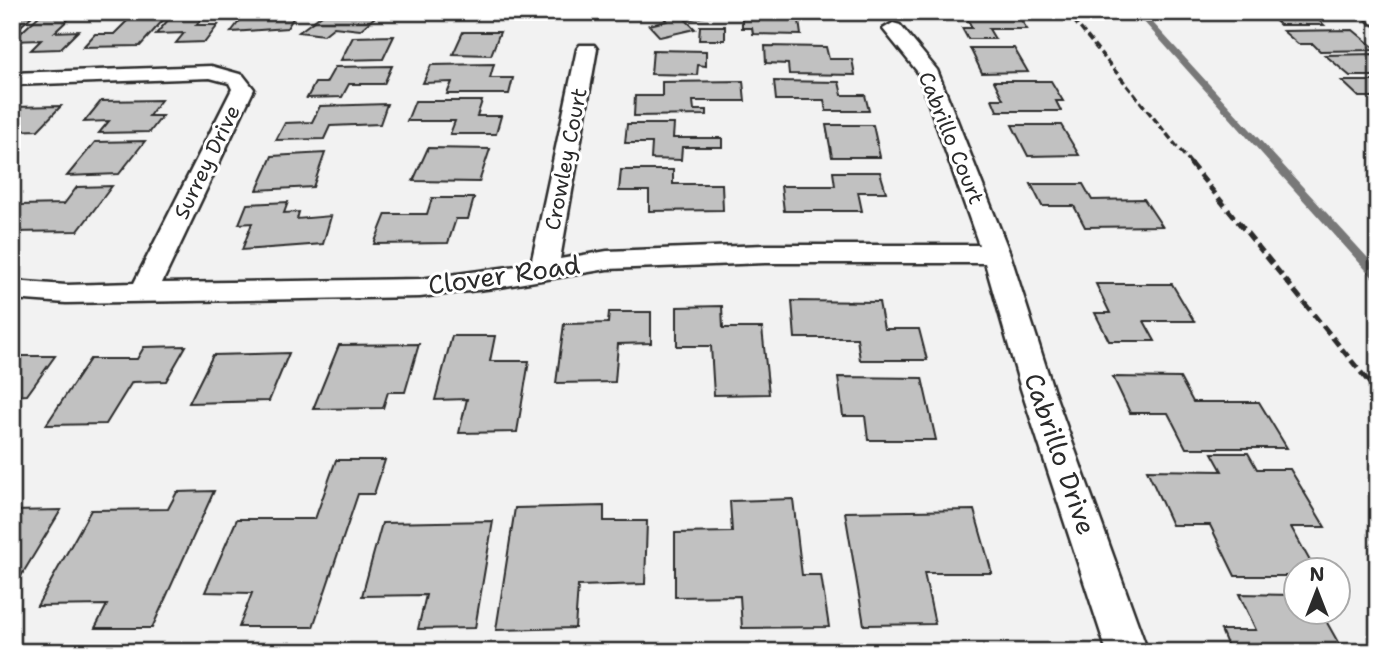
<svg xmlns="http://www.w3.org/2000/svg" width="1390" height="664" viewBox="0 0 1390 664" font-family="'Shantell Sans',sans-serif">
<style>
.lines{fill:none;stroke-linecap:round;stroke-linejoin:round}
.stream{fill:#787878;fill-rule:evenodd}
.building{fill:#c1c1c1;stroke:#2b2b2b;stroke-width:2}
.street-casing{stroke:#2b2b2b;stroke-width:5}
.street{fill:#fff;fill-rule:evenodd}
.rail-far2{stroke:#2b2b2b;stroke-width:3.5;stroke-dasharray:7 3.5;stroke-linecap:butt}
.rail-far1{stroke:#2b2b2b;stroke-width:5;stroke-dasharray:10 5;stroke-linecap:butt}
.rail{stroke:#2b2b2b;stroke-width:6;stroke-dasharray:13 6;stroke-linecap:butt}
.labels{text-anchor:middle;stroke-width:6;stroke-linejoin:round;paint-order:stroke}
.far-street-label{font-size:21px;fill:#2b2b2b;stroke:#fff}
.street-label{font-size:26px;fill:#2b2b2b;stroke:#fff}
</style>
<rect width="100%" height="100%" fill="#f2f2f2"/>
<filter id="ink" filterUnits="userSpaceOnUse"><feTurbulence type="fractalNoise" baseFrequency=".0143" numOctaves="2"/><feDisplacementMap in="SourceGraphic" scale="14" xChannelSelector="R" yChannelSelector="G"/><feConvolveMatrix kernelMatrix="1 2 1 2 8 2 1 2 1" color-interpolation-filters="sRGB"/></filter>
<g filter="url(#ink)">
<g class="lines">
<path class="stream" d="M1135,12h8l235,257v11l-4,-1z"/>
</g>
<path class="building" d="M175,12h32l-11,13h22l-13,17 -29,1 8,-10 -28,1z
M265,12h32l-10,16 -56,4 10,-13h35l3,-5z
M326,12h55l-21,18 -26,-3 -10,8 -25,-3z
M487,12h62l3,3 -25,5 -6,-7 -29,6z
M658,12h63l1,1 -36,7 9,9 -35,8 -11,-12 18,-4z
M1266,12h44l14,13h-44z
M742,13h56l3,22 -48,-1 -1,-6h-10z
M74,14l-19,18 23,-1 -18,18 -29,1 10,-10 -29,1 28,-26z
M965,14h52l10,15h-38l6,10h-27l-6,-11h10z
M12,16h20l-20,18z
M165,18l-25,28 -57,1 12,-13h19l15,-15z
M700,26h25v14h-26z
M1353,30l24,20 -57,1 -7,-7h-15l-15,-13z
M463,32h37l-9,23 -38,-1z
M394,36l-11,23 -42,1 12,-23z
M765,46l61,1 3,12h23l3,16 -66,-1 -1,-10 -22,-1z
M970,48h44l14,24 -46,1z
M653,50l53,1v15l-8,-1 -1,10 -46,-1z
M1374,54l4,3v19h-28l-25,-21z
M494,64l-4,14h23l-4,16h-62l5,-12 -29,1 8,-18z
M392,66l-8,18h-35l-7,13 -35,1 8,-15h11l9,-16z
M743,81l2,20h-52l1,9h13v5l-73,1 1,-20h27v-14z
M774,81l65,1 3,13h23l4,16h-43l-2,-11h-48z
M994,81h57l12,20h-7l5,10h-64l-5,-12h11z
M1342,81h36v19l-4,-3h-15z
M161,100l-12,16h13l-12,16 -51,1 10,-12 -25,1 17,-21z
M415,101h67l-5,15h24l-5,18h-46l5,-13h-48z
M387,104l-7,20 -50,2 -6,13 -48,1 9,-17 27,-1 8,-16z
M61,106l-23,24 -26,1v-24z
M627,124h47l-1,14h49v9h-40l-1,13 -30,-1 1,-16h-27z
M826,125h47l7,32h-48z
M1012,125h49l18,30 -51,1z
M145,141l-26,33 -52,2 28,-34z
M428,148l62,1 -11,33 -66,-1z
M325,153l-12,34 -56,3 15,-34z
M621,170h52v14h49l1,26 -74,1v-20h-30z
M833,172h47l6,20h-28l4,19h-78l-3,-25h54z
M1031,184h52l9,16 52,-1 18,27 -77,1 -11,-21h-32z
M112,186l-34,45 -66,1v-18l8,-9 44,-1 13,-17z
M432,198h42l-6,21h-12l-8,24 -74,1 12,-30h41z
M288,202l-4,11 15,-1 -2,7 34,-3 -8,28 -81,6 10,-27 -13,1 8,-20z
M1096,284h76l22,37h-50l11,20h-46l-14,-28h15z
M792,301l87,1 5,27h35l8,31h-67l-3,-22h-62z
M722,306l1,22h39l7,66 -55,1 -3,-49h-34v-39z
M609,312h42v31l-33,1 -3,38 -59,1 8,-59 44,-1z
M452,336h43l-5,25h39l-12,71 -58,1 8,-34 -32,1z
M419,344l-14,48h-17l-5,16 -70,1 26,-64z
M186,346l-20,35 -34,1 -26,42 -60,1 44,-66h47l7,-12z
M289,353l-20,48 -80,2 24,-48z
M12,356h43l-28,39 -15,1z
M838,377l84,1 14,62h-68l-3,-24h-22z
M1113,377l67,1 13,24h66l28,46h-101l-18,-35h-38z
M1212,453h36l9,16h33l35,58h-34l24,43h-19v6h-61l-25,-51h-38l-25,-55 75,1z
M336,460h49l-11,34h-16l-45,133h-74l13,-34 -47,-1 32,-73h78z
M214,491l-62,137h-57l12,-23 -70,1 54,-96 77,-1 9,-17z
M793,499l9,76h19l8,52 -87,1 -2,-32 -65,1v-64l57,-1 -2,-31z
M604,506v15h43l-2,63 -67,2 -3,42 -79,2 19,-122z
M61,510l-49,81v-80z
M974,510l18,63h-68l11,51 -71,1 -19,-113z
M493,521l-18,107 -57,1 8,-34 -64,1 20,-73z
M1239,594l57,1v17h25l18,32h39v8h-148l-9,-22h35z"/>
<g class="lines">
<g class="street-casing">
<path id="street" d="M1361,12h17v13l-7,-2z
M893,23l7,2 37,45 73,184 43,135 95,263h-41l-86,-263 -36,-126h-220l-158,6 -113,19 -74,9 -354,6 -54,-4v-18l54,4 68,-2 98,-194 -3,-6 -19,-5 -198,7v-12l199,-7 32,9 11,14 -92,194 258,-4 111,-15 46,-215 3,-4h14l3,4 -37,210 47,-8 158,-6h214l-62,-174 -34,-42z"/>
</g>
<use href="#street" class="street"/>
<path class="rail-far2" d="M1067,12l125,153"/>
<path class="rail-far1" d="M1190,163l178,218"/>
<path class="rail" d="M1367,379l11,14"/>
</g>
</g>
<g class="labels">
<g class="far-street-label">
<text transform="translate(951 138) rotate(68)" y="7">Cabrillo Court</text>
<text transform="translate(566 159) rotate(-79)" y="7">Crowley Court</text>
<text transform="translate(207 162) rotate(-64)" y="7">Surrey Drive</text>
</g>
<g class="street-label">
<text transform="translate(504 275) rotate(-8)" y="9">Clover Road</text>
<text transform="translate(1060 454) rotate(71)" y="9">Cabrillo Drive</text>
</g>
</g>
<rect width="1390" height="664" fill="none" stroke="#fff" stroke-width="42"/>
<rect x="21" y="21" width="1348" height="622" fill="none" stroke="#2b2b2b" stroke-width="2.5" filter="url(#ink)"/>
<g transform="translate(1317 591)"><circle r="33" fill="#ffffff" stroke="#aaaaaa" stroke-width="2"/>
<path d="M0-5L12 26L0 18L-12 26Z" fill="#2b2b2b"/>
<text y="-10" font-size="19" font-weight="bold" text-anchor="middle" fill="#2b2b2b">N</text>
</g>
</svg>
